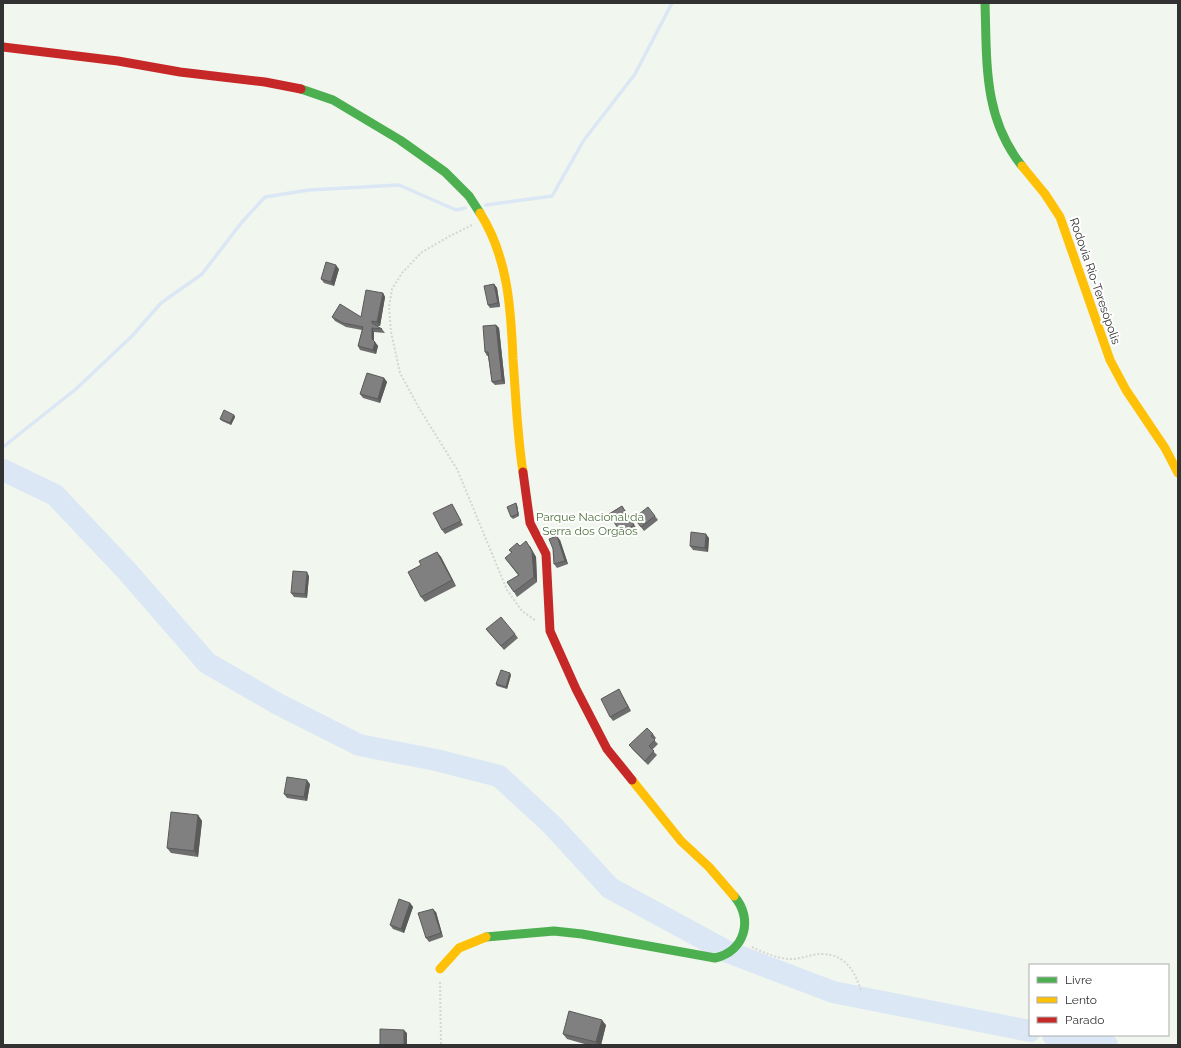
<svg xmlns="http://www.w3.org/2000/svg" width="1181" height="1048" viewBox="0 0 1181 1048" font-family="Raleway,sans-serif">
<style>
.green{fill:#f1f6ee;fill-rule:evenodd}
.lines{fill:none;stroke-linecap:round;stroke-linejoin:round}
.stream{stroke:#dbe7f4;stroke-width:3.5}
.river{stroke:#dbe7f4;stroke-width:22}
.path{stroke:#d6d6d6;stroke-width:2;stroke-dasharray:2 2;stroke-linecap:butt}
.fast{stroke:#4caf50;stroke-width:9}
.slow{stroke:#ffc107;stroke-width:9}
.jam{stroke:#c62828;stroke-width:9}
.wall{fill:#6e6e6e}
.shaded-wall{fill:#5a5a5a}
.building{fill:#808080;stroke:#5a5a5a}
.labels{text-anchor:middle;stroke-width:4;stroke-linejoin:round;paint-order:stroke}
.street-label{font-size:12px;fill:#323232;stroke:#fff}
.park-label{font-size:12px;fill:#4d723c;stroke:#fff}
</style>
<rect width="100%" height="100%" fill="#fff"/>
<path class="green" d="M3,3h1175v1042h-1175zM1030,965h138v70h-138z"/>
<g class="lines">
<path class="stream" d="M486,205l66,-9 32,-56 51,-66 37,-71
M3,447l73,-58 56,-53 29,-33 41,-29 40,-52 23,-25 44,-7 90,-5 57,25 9,-2"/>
<path class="river" d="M3,470l52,25 71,75 81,93 71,41 81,41 77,15 63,16 53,49 58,63 118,64 105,40 197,39
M1053,1035l54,10"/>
<path class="path" d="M472,225l-22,11 -28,16 -20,21 -10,16 -3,18 2,25 9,41 19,35 38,61 50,121 15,21 13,9
M752,947c10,5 24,11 36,12 11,1 22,-5 34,-5 23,0 33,17 39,37
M440,982l1,63"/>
<path class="fast" d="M985,3c2,59 -2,115 37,163
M301,89l32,11 67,40 45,32 24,24 11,17
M486,937l68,-6 28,3 133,24c30,-7 39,-39 19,-62"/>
<path class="slow" d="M1022,166l23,28 15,23 50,143 16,30 39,58 13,25
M480,213c28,44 31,96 33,146 3,38 4,75 10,113
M632,780l49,61 28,26 25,29
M440,969l19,-21 27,-11"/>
<path class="jam" d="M3,47l115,14 62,11 85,10 36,7
M523,472l7,51 16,31 4,77 26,58 31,60 25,31"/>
</g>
<path class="wall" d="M339,269l-5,17 -10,-3 -3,-4z
M494,284l3,4 3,19 -10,1 -2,-3z
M383,293l2,4 -5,29h-4l6,3 3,4 -11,-1v9l4,5 -2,8 -16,-4 -2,-4 4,-16 -16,-3 -11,-6 -3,-4h29z
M496,325l3,3 6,56 -10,1 -3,-3 -4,-26h-1l-2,-4z
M384,378l3,4 -7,21 -17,-5 -3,-4z
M234,415l1,2 -4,8 -9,-4 -2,-2z
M516,503l1,2 2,11 -6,3 -2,-2z
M622,506l15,23 -13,8 -15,-23z
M454,508l9,17 -18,9 -3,-4z
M655,516l3,4 -14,11 -10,-13z
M709,538l-1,14 -15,-2 -3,-4z
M560,540l8,24 -11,4 -3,-4 -1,-15z
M520,546h10l6,11 1,25 -20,15 -3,-5 4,-17 -13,-17 7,-5 -3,-3z
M437,552l4,5 15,29 -31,16 -4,-5v-32z
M309,576l-2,22 -13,-1 -3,-4z
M486,629l29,5 3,4 -14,12z
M511,675l-4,14 -10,-3 -1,-2z
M619,689l2,4 10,18 -18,10 -3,-4z
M653,734l3,4 -2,2 4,4 -6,6 5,5 -9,10 -16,-16 -3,-4z
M310,784l-3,17 -20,-3 -3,-4z
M198,815l4,6 -4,36 -27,-4 -4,-5z
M410,903l3,4 -9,26 -11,-4 -3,-4z
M436,912l7,25 -14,5 -3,-4z
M606,1025l-5,20h-13l-21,-6 -4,-5z"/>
<path class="shaded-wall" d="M336,265l3,4 -5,17 -3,-4z
M494,284l3,4 3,19 -2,-4z
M383,293l2,4 -5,29 -3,-4z
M496,325l3,3 6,56 -3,-4z
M372,328l2,4v11l-2,-4z
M375,342l3,4 -2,8 -3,-4z
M384,378l3,4 -7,21 -2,-4z
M234,415l1,2 -4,8 -1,-2z
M516,503l1,2 2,11 -1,-2z
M706,534l3,4 -1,14 -3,-4z
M557,536l3,4 8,24 -3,-3z
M526,541l10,16 1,25 -3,-5z
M437,552l4,5 15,29 -4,-6z
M307,572l2,4 -2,22 -2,-4z
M510,673l1,2 -4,14 -1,-2z
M619,689l2,4 10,18 -3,-4z
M307,780l3,4 -3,17 -3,-4z
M198,815l4,6 -4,36 -4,-6z
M410,903l3,4 -9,26 -3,-4z
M433,909l3,3 7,25 -2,-4z
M602,1020l4,5 -5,20h-3l-2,-3z
M404,1030l3,3v12h-3z"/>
<path class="building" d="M326,262l10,3 -5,17 -10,-3z
M494,284l4,19 -10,2 -4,-19z
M366,290l17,3 -6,29 -5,-1v2l10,6 -10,-1v11l3,3 -2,8 -15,-4 5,-19 -20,-4 -11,-6 8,-13 21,13z
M496,325l6,55 -10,2 -4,-30h-3l-2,-26z
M367,373l17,5 -6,21 -18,-5z
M224,410l10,5 -4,8 -10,-4z
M516,503l2,11 -7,3 -4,-10z
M452,504l9,17 -19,9 -9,-17z
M622,506l12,19 -13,8 -12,-19z
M648,507l7,9 -14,11 -7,-9z
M691,532l15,2 -1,14 -15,-2z
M557,536l8,25 -11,3 -1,-15 -4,-10z
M526,541l6,10 2,26 -20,15 -7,-10 12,-7 -14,-17 7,-6 -3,-2 8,-7 3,3z
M437,552l15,28 -31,17 -13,-25 13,-7 -2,-4z
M293,571l14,1 -2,22 -14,-1z
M501,617l14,17 -14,12 -15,-17z
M501,670l9,3 -4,14 -10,-3z
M619,689l9,18 -18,10 -9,-18z
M647,728l6,6 -2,2 4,4 -6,6 5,5 -9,10 -16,-16z
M287,777l20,3 -3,17 -20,-3z
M171,812l27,3 -4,36 -27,-3z
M399,899l11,4 -9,26 -11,-4z
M433,909l8,24 -15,5 -8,-25z
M569,1011l33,9 -6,22 -33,-8z
M380,1029l24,1v15h-24z"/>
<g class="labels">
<g class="street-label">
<text transform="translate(1095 281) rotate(71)" y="4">Rodovia Rio-Teresópolis</text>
</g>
<g class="park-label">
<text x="590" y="521">Parque Nacional da<tspan x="590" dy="14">Serra dos Orgãos</tspan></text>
</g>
</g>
<rect width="1181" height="1048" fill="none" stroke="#323232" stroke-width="8"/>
<rect x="1029" y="964" width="140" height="72" fill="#ffffff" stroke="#adadad"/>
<rect x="1037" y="977" width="20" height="6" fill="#4caf50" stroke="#adadad"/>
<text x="1065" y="984" font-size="12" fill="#323232">Livre</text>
<rect x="1037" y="997" width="20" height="6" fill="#ffc107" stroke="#adadad"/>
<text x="1065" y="1004" font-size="12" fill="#323232">Lento</text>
<rect x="1037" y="1017" width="20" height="6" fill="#c62828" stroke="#adadad"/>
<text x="1065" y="1024" font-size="12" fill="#323232">Parado</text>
</svg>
